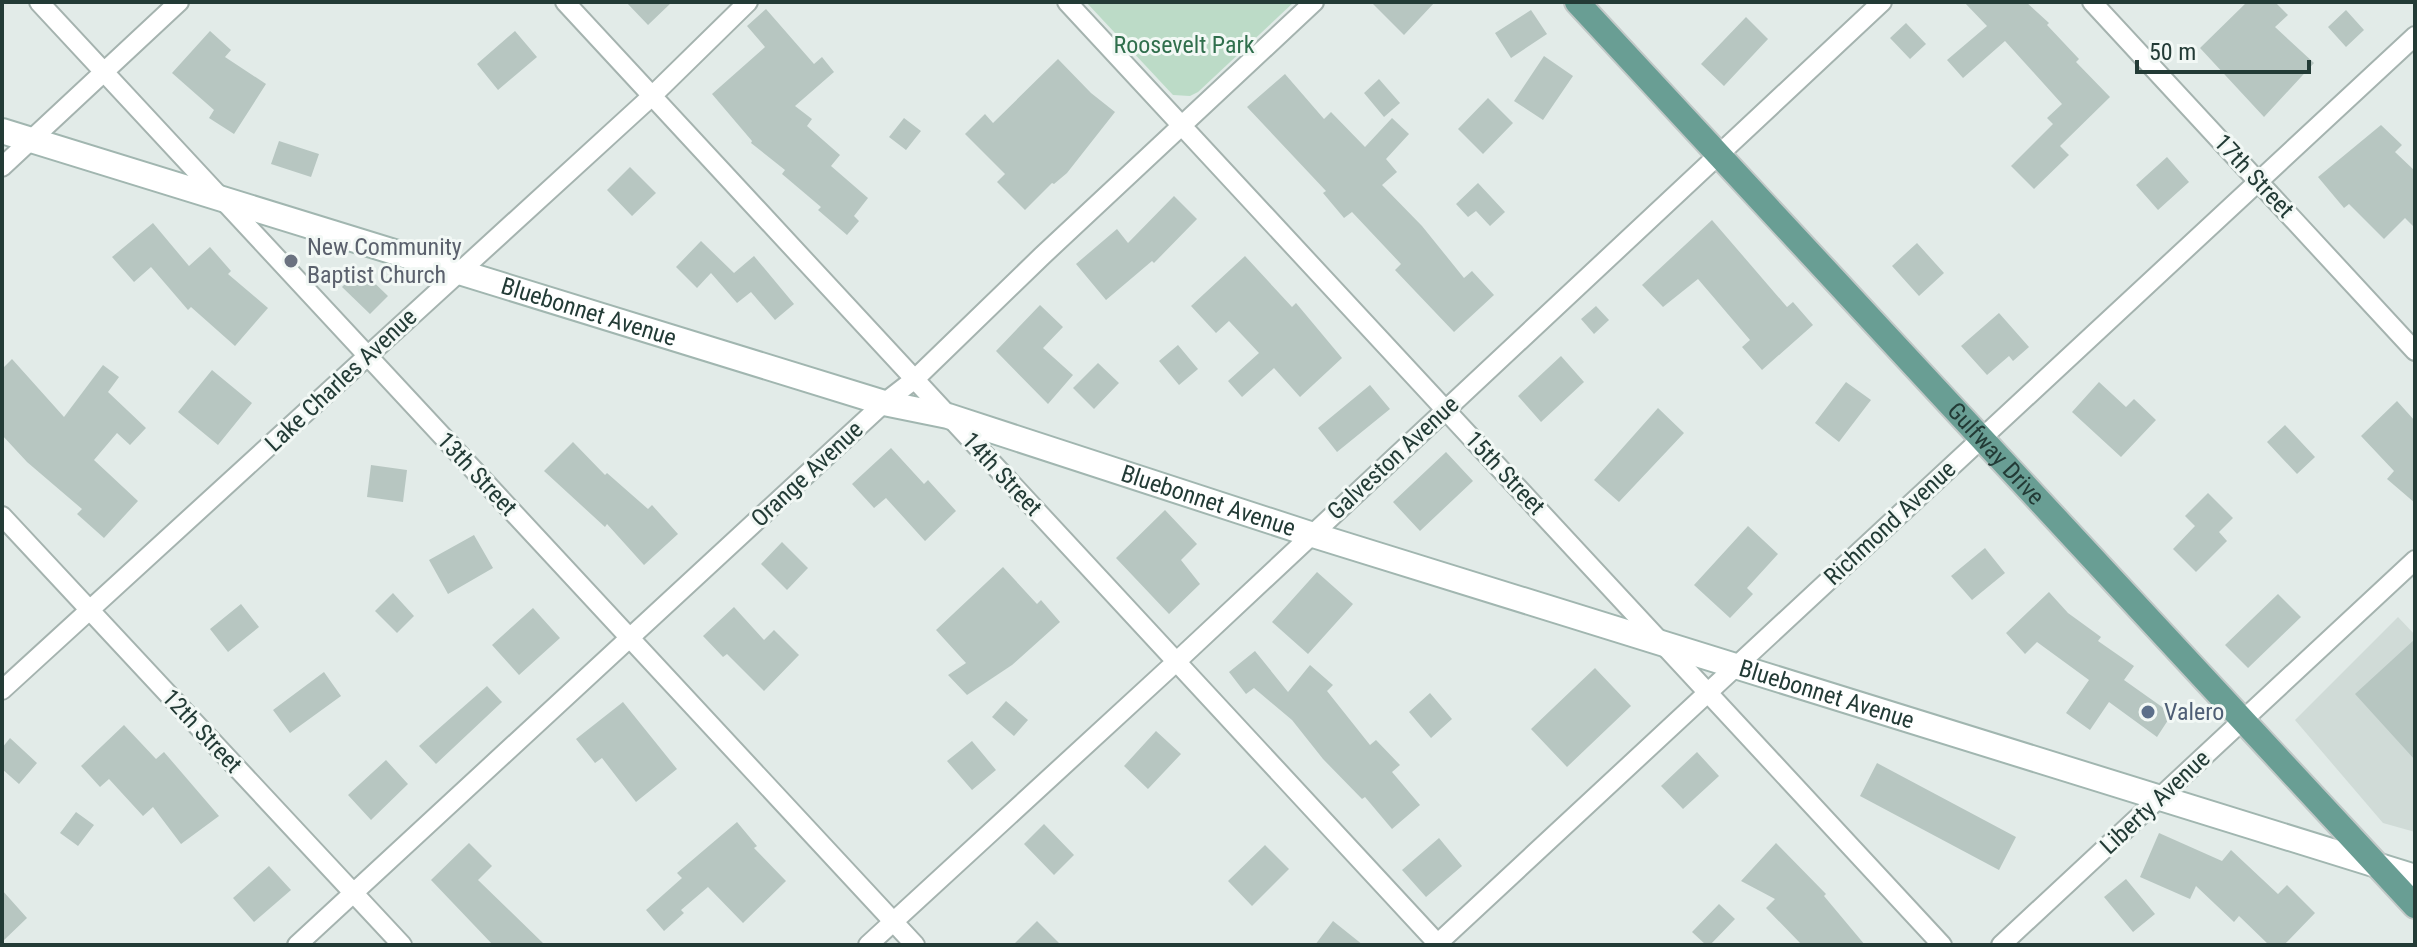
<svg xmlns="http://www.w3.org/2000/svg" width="2417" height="947" viewBox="0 0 2417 947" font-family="'Roboto Condensed',sans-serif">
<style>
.built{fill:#d0dbd7}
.green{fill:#bcdbc7}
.building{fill:#b7c6c1}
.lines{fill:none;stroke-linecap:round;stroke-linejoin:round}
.street-casing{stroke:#a5b3af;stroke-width:22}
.secondary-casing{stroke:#a1b6b0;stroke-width:28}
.primary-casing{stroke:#c1c8c7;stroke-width:28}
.street{stroke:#fff;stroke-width:18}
.secondary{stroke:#fff;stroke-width:24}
.primary{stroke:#699e94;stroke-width:24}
.worship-dot{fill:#6b7280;stroke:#f2f8f5;stroke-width:3}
.service-dot{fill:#5c6f8a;stroke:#f2f8f5;stroke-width:3}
.labels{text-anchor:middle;stroke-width:6;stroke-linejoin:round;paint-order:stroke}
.park-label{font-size:24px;fill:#306f4d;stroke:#f2f8f5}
.street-label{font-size:24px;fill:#233b36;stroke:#f2f8f5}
.worship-label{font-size:24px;fill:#5b616d;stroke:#f2f8f5;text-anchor:start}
.service-label{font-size:24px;fill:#4e5e75;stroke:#f2f8f5;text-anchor:start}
</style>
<rect width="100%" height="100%" fill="#e2ebe8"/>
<path class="built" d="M2398,617l17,18v197l-32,-9 -88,-103z"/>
<path class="green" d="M1086,2h208l-96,90 -8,4 -17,-1z"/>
<path class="building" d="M626,2h46l-24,23z
M1371,2h64l-31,33z
M1964,2h62l23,21 -2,2 32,34 -3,3 34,35 -50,49 9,9 -35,34 -23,-23 42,-42 -6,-6 15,-14 -57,-63 -42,37 -16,-18 40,-34z
M2247,2h28l13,13 -13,12 39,36 -50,54 -64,-69z
M766,9l48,55 8,-7 12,15 -39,34 17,13 -5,7 33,29 -9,11 37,32 -14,18 5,5 -12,14 -29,-25 3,-3 -39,-33 3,-4 -34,-27 1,-2 -40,-47 53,-47 -18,-21z
M1531,10l16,24 -36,24 -16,-25z
M2346,10l18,20 -18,17 -18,-20z
M1746,17l22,22 -44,47 -23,-22z
M1906,23l20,21 -16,15 -20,-21z
M210,31l21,19 -6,7 41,27 -32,50 -25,-16 5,-8 -42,-37z
M515,31l22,26 -39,33 -21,-26z
M1544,56l29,20 -30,44 -29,-19z
M1058,59l33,34 24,19 -48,61 -13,11 -2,-1 -27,27 -28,-28 8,-8 -40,-40 20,-20 8,9z
M1285,74l39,45 7,-7 34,35 27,-29 17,16 -23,25 11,13 -15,13 40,41 42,52 8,-7 22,24 -40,37 -59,-62 6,-6 -49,-52 -8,6 -21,-25 3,-2 -79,-84z
M1379,79l21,24 -16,14 -20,-24z
M1488,98l25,25 -30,31 -25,-25z
M904,118l17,13 -15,19 -17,-13z
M2381,125l21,20 -7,7 20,19v57l-10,-10 -21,21 -35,-35 -5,4 -26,-31z
M279,141l40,13 -8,23 -40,-13z
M2167,157l22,25 -31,28 -22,-25z
M630,167l26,26 -24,23 -25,-26z
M1478,183l27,29 -15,14 -14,-15 -8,6 -12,-13z
M1174,196l23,23 -43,44 -2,-2 -46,39 -30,-36 41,-35 11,14z
M1712,220l75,87 6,-5 20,23 -51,45 -20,-23 8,-7 -52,-61 -35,28 -21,-22z
M153,223l36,43 21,-19 21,24 -3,3 40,34 -33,38 -44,-39 -3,3 -37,-43 -17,15 -22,-25z
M701,241l33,32 20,-17 40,48 -19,16 -24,-28 -14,11 -26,-30 -14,15 -21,-21z
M1917,243l27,30 -25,23 -27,-30z
M1245,256l47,51 4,-4 46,55 -42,39 -26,-29 -32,29 -14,-16 31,-28 -30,-32 -13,12 -25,-27z
M360,269l28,27 -18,18 -28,-27z
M1040,305l23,22 -20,21 30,27 -25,29 -52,-53z
M1596,306l13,14 -15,14 -13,-15z
M1999,313l30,34 -16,14 -4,-5 -22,19 -26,-29z
M1178,345l20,24 -19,16 -20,-24z
M1561,356l23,26 -43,40 -23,-26z
M12,359l52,58 39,-52 16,12 -11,15 38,36 -16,17 -13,-12 -23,27 44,41 -34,37 -27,-24 5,-5 -55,-47 -25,-27v-66z
M1098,363l21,20 -25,26 -21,-21z
M212,370l40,33 -34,42 -40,-33z
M1846,382l25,18 -32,42 -24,-19z
M2099,382l27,25 8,-8 22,21 -35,37 -49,-45z
M1370,385l20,24 -53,43 -19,-24z
M2397,401l18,20v82l-28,-24 7,-8 -33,-35z
M1658,408l26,25 -65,69 -25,-22z
M2285,425l30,32 -18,17 -30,-32z
M573,442l32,33 2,-2 41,36 4,-4 26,29 -34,31 -37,-41 -2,3 -61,-56z
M891,448l33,36 4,-4 28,31 -31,30 -39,-43 -12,10 -22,-24z
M1446,452l27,29 -53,50 -27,-29z
M371,465l36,5 -4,32 -36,-5z
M2208,493l25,25 -14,14 8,9 -31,31 -23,-23 22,-23 -10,-10z
M1165,510l32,34 -16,16 19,24 -31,30 -53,-56z
M1748,526l30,28 -31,34 6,6 -23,24 -36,-33z
M474,535l19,33 -45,26 -19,-34z
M782,542l26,26 -21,22 -26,-26z
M1985,548l20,25 -33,27 -21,-24z
M1003,567l34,37 4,-4 19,22 -48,43 -45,30 -19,-20 18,-12 -30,-33z
M1317,572l36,32 -45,50 -36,-32z
M2049,592l19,21 33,24 -3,4 36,25 -10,14 48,34 -15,23 -48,-35 -19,28 -24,-17 23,-33 -52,-38 -12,12 -19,-21z
M393,593l21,23 -17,17 -22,-22z
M2278,594l23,23 -53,51 -23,-23z
M241,604l18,23 -31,25 -18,-23z
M734,607l30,33 10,-10 25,25 -35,36 -37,-37 -4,3 -20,-21z
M533,608l27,30 -41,37 -27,-30z
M2415,639v121l-60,-66z
M1255,651l33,41 22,-27 23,20 -6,6 43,54 6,-5 24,25 -8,7 28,33 -28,24 -27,-32 -3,2 -39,-40 -31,-39 -38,-32 -8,6 -17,-22z
M1595,668l36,38 -64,61 -36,-38z
M324,672l17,24 -51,37 -17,-23z
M487,686l15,16 -66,62 -17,-18z
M1430,693l22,26 -21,19 -22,-26z
M1006,701l22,19 -14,16 -22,-19z
M623,702l54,67 -41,33 -34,-44 -7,5 -19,-24z
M124,725l32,34 8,-7 55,64 -38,28 -28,-37 -10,9 -34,-37 -9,8 -19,-21z
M1156,731l25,23 -33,35 -24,-23z
M10,738l27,25 -18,21 -17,-15v-21z
M972,741l24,29 -24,20 -25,-29z
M1697,752l22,24 -36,33 -22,-23z
M386,760l22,24 -37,36 -23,-25z
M1877,763l139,74 -17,33 -139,-74z
M76,812l18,13 -16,21 -18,-13z
M737,822l20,24 -3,2 32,33 -43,42 -35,-36 -27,23 3,3 -20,18 -18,-21 36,-32 -5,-5z
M1044,824l30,31 -20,20 -30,-31z
M2159,833l63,28 9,-11 47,44 9,-9 28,28 -31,32h-15l-30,-29 -5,6 -38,-36 -6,13 -50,-22z
M1439,838l23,28 -36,31 -24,-27z
M469,843l23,23 -14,14 67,65h-52l-62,-65z
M1776,843l50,51 -2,2 41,49h-63l-36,-37 9,-9 -34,-18z
M1265,845l24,24 -37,37 -24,-25z
M269,866l22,24 -37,32 -21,-24z
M2126,879l29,35 -22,18 -29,-35z
M2,890l25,28 -25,24z
M1719,904l16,15 -25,26h-4l-14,-13z
M1037,921l24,24h-48z
M1333,921l30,24h-48z"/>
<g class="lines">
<g class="street-casing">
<path id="street" d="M39,2l876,943
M565,2l874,943
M1067,2l875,943
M2092,2l323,349
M2,167l177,-165
M2,516l400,429
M2,690l650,-594 96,-94
M297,945l587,-542 31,-24 127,-123 272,-254
M868,945l308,-283 706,-660
M1436,945l979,-909
M2001,945l414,-385"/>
</g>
<g class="secondary-casing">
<g id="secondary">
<path id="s1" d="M2,131l882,272 64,13 362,118 1105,343"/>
</g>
</g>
<g class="primary-casing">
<g id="primary">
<path id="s2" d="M1577,2l838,904"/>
</g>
</g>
<use href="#street" class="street"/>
<use href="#secondary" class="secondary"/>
<use href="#primary" class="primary"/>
</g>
<circle class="worship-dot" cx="291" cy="261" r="8"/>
<circle class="service-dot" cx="2148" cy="712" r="8"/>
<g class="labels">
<g class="park-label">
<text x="1184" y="53">Roosevelt Park</text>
</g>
<g class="street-label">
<text transform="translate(2254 176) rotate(47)" y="8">17th Street</text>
<text dy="8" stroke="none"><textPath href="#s1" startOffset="614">Bluebonnet Avenue</textPath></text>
<text transform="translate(341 380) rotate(-43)" y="8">Lake Charles Avenue</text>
<text dy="8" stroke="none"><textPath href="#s2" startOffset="616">Gulfway Drive</textPath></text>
<text transform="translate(1393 458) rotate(-43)" y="8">Galveston Avenue</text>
<text transform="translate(1505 473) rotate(47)" y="8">15th Street</text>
<text transform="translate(477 474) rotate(47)" y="8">13th Street</text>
<text transform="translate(807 474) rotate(-43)" y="8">Orange Avenue</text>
<text transform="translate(1002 474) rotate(47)" y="8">14th Street</text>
<text dy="8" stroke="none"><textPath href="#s1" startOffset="1262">Bluebonnet Avenue</textPath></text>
<text transform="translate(1890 523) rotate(-43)" y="8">Richmond Avenue</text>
<text dy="8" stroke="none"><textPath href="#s1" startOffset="1910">Bluebonnet Avenue</textPath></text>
<text transform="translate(202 731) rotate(47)" y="8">12th Street</text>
<text transform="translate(2155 802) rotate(-43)" y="8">Liberty Avenue</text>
</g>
<g class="worship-label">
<text x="307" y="255">New Community<tspan x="307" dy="28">Baptist Church</tspan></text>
</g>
<g class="service-label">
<text x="2164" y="720">Valero</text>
</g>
</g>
<rect width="2417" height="947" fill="none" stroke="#233b36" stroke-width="8"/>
<path d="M2137 60v12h172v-12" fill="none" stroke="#233b36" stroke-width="4"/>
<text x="2149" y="60" font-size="24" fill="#233b36" stroke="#f2f8f5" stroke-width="6" paint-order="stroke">50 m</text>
</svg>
